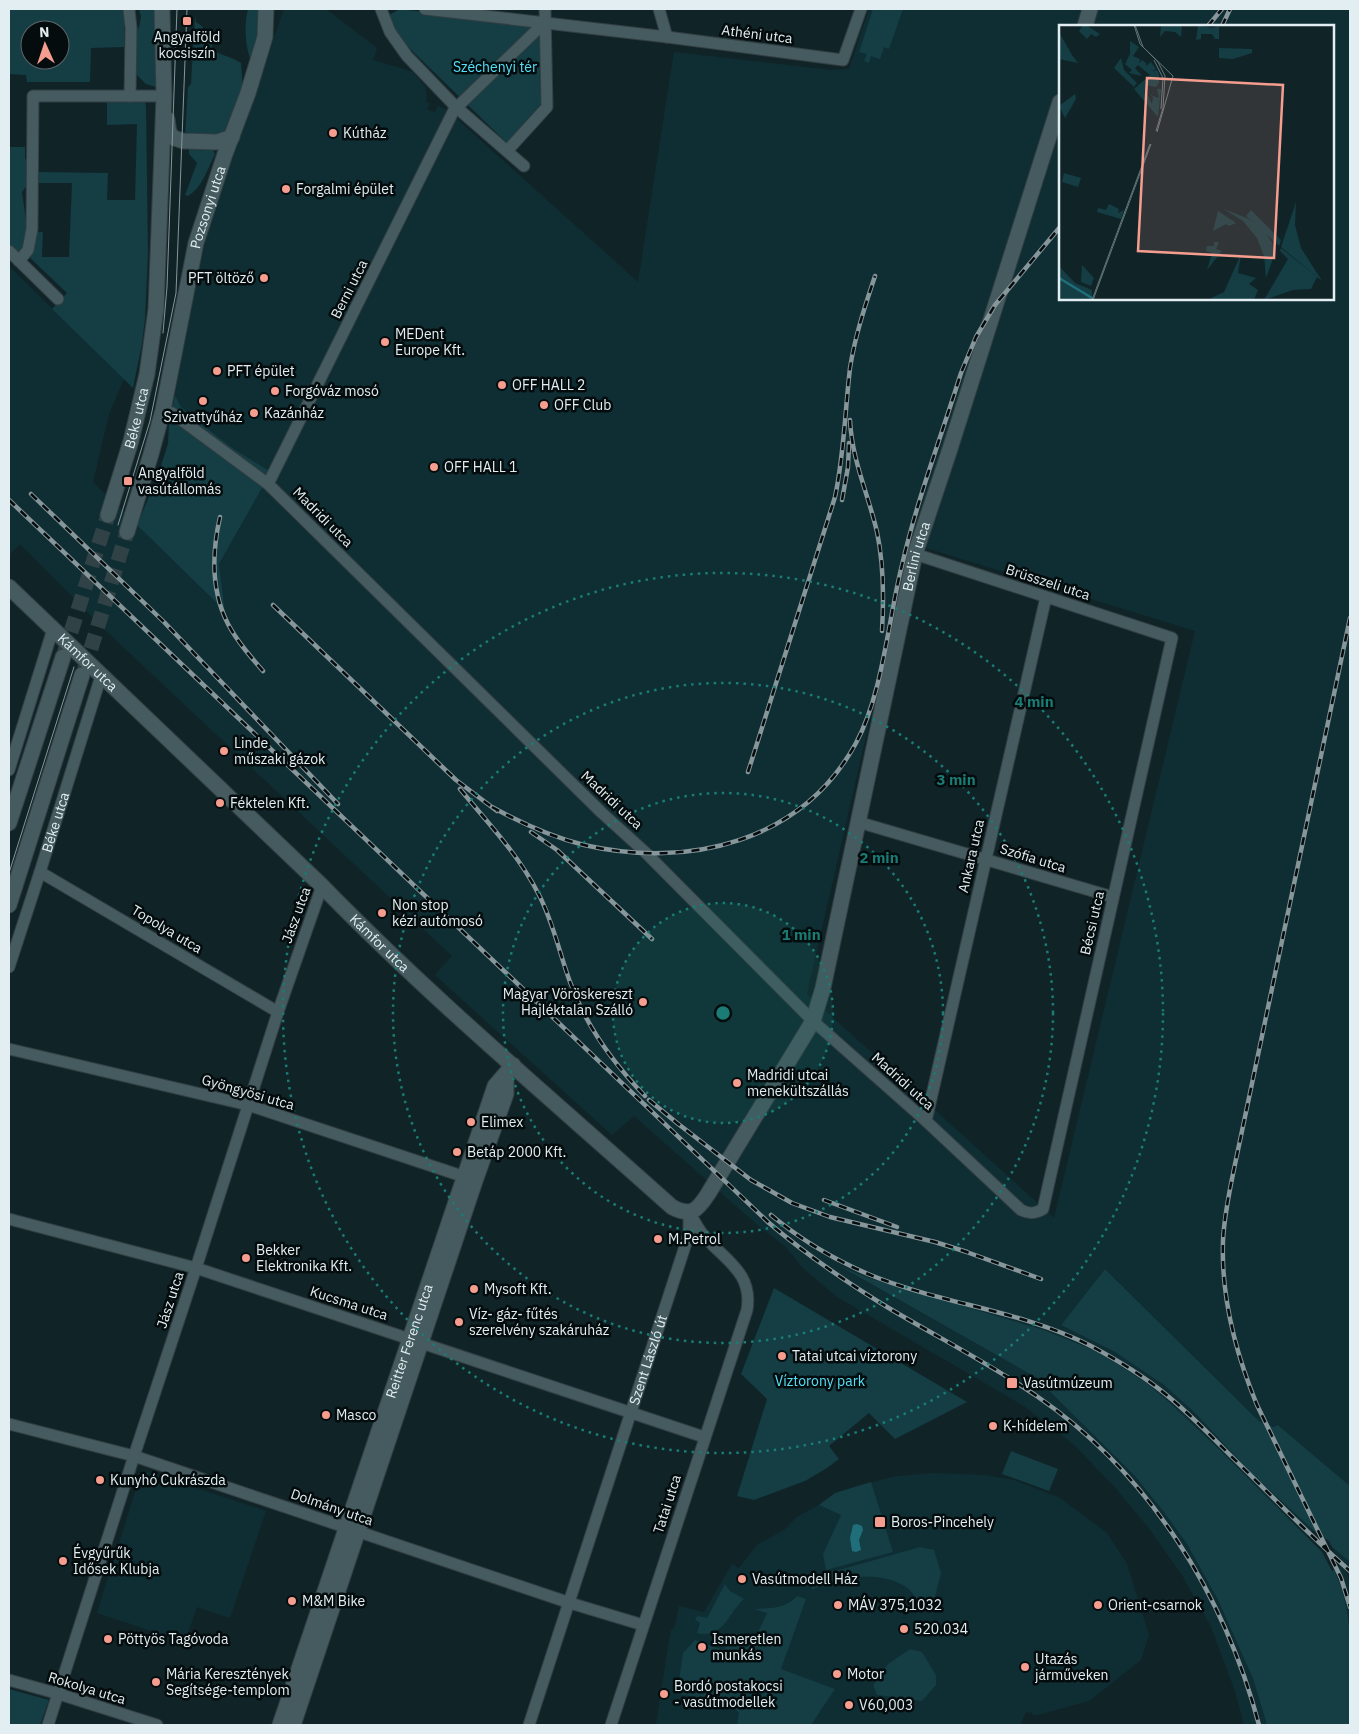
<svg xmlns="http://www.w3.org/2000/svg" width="1359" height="1734" viewBox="0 0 1359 1734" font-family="'IBM Plex Sans',sans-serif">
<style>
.built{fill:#0f2e33;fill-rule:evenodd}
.green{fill:#143d44;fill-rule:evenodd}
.water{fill:#216e7b}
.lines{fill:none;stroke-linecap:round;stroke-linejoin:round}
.secondary-tunnel{stroke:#304246;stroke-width:15;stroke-dasharray:15 8;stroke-linecap:butt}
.street-casing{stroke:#323e42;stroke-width:13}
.secondary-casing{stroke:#323e42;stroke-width:17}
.street{stroke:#455b5f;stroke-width:11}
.secondary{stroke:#455b5f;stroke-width:15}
.tram{stroke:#87969a;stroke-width:1}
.rail-casing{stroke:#87969a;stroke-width:4.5}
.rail{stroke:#050c0e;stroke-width:2.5;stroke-dasharray:8;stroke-linecap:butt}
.ring{fill:none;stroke:#1a7c75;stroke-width:2.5;stroke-dasharray:2.5 5}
.poi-dot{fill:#f59d8e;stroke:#050c0e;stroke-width:2}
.labels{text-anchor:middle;stroke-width:5;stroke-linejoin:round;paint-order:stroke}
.street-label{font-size:14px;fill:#e2eef1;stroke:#050c0e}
.poi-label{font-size:14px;fill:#e2eef1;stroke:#050c0e;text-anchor:start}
.park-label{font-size:14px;fill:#53e2f9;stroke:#050c0e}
.inset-river{fill:none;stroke:#216e7b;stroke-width:2.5}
.inset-road{fill:none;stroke:#647578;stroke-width:1}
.view{fill:#f59d8e;fill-opacity:0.15;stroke:#f59d8e;stroke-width:2.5}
.inset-edge{fill:none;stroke:#e2eef1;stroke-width:2.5}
.centre{fill:#1a7c75;stroke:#050c0e;stroke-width:2.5}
.ring-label{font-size:15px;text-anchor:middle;font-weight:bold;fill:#1a7c75;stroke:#050c0e;stroke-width:5;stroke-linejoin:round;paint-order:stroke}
</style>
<rect width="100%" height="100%" fill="#102428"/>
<path class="built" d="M284,9h42l51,39 -4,12 40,12 13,16 1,15h3l-3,6 8,3 3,-6 9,4 191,172 36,-230 157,18 18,-1 20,-60h481v1477l-72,-61 -4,2 -15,-6 -154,-152 -44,56 54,27 37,24 23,18 19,18 58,62 61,56 -6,6 -87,-86 -51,-48 -21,-18 -52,-33 -52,-21 -172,-51 -28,-10 191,108 99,98 29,36 24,33 31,56 35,79 14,46h-23l-9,-34 -24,-64 -29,-52 -34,-48 -35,-42 -40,-41 -49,-38 -187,-109 -34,-29 -18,-22 -23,-17 -128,-113 -22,19 -177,-160 17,-19 -348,-327 -84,-85 -11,11v-289l115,113 -15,35 -16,68 132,128 -6,-46 51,-92 -36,-23 -17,-13 -36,-29 -6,-12 9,-52 3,-7v-11l22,-98zM1060,26h273v273h-273zM910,543l285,88 -141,587 -247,-224z
M142,1470l124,41 -36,107 -33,-11 -12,35 -88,-29z
M931,1473l53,2 30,5 46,18 47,35 20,31 22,71 -8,25 -52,41 -55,15 -2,-3 -6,-1 -6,13h-364l13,-85 2,-9 4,-5 4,-20 25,6 28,-48 7,4 18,-23 27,-15 13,-13 22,-12 16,-12 56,-16z
M1332,1547l18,15v13l-6,-6 4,7 2,11v39l-12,-47 -4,-9 7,-3z"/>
<path class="green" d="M9,9h115v38l-33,1 -1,34h-63l-1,-7 -17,-1zM30,30h30v30h-30z
M139,9h17l4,75 -4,3 -10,-3 -10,-10 -1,-40 4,-7 2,-10z
M248,9h12v18l-8,33 -2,-1c-5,-17 -6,-33 -2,-50z
M400,9l140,18 1,77 -34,39 -101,-98 -15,-21 -2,-9z
M873,9h30l-14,40 -5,-2 -4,12 -9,-3 -2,7 -5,-2 3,-7 -8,-2z
M195,16l1,6 7,5 -2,7 6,2 5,7v7c11,6 18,6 29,13l2,26 -17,45 -41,3 3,-50 3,-3z
M107,101l38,1 1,4 2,148 -3,65 -3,25 -9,44 -81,-79 15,-16 -39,-37 7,-24h8l-1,25h27l3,-74h-33v-11l69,1 -1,27h28l2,-76 -30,1z
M210,144l5,10c-7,14 -13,34 -27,42l-3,-1 12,-32 -8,-9v-7z
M9,147h16v12l4,1v23l-7,9 5,36 -1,18 -8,9 -9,-8z
M175,395l6,12 36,29 17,13 37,23 -52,92 6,47 -88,-86 20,-47 11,-34 1,-20z
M841,1267l31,12 172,51 52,21 29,18 23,15 21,18 51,48 102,102 10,19 2,-1c23,48 16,104 16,155h-83l-14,-46 -35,-79 -31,-56 -24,-33 -29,-36 -99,-98z
M1105,1269l154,152 14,6 5,-2 72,61v76l-18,-15 -3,-6 -16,-11 -61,-56 -58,-62 -30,-27 -49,-33 -54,-27z
M774,1288l193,114 -72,37 -26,-26 -40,33 10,13 -12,9 -22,13 -51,19 -17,-4 30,-97 -26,-25z
M1011,1451l47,18 -9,22 -47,-17z
M871,1482l22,70 -67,18 -3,-16 18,-39 -22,-10 16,-12z
M920,1547l14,3 7,23 -7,28 -15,4c-11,-38 -80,-32 -107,-15l-1,-12z
M725,1584l5,7 14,8c-16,14 -20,40 -47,34l3,-10 -5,-4 3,-3 9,2z
M797,1596l9,3 -25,70 54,20 -24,36h-74l2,-12 -10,-11 -52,-8 6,-41 12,-13 29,10 3,-8 -2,-3 15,-6 7,6 4,8 16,-34 -13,-4c17,-1 31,0 43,-13z
M910,1649l12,3 14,23v10l-14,16 -45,-6 -4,-10 15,-21z
M9,1689l40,11 -9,25h-31z"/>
<path class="water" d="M857,1524l5,2 1,4 -4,10 2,10 -5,2 -4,-1 -2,-13 3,-13z"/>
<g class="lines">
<path class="secondary-tunnel" d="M64,654l44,-139
M84,671l43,-139"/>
<g class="street-casing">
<g id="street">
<path d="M129,9l2,19 -1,68"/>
<path d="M381,9l9,23 17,24 49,51 68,59"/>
<path d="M425,9l242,28 176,23 18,-51"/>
<path d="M659,9l8,28"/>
<path d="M507,151l40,-44 -2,-98"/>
<path d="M9,251l49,48"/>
<path d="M19,261l9,-11 4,-21 1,-133h131"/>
<path d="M163,410l9,3 96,71 334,329 43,39 168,169 113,100 95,89c8,4 14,4 22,-1l129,-571 -257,-84"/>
<path d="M268,484l186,-374 91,-88"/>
<path d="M9,770l44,-141"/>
<path d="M858,822l255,75"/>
<path d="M40,872l238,140"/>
<path id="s1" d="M9,967l31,-95 61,-196"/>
<path d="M9,1049l239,56 223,74"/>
<path d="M926,1121l120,-524"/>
<path d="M9,1219l187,49 508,169"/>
<path d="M9,1424l125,32 436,147 73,22"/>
<path d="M9,1680l50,14 98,31"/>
<path d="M48,1725l86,-269 62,-188 82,-256 44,-126"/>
<path id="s2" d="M529,1725l160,-491v-22"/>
<path d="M611,1725l136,-415c6,-37 -21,-49 -43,-74 -6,-7 -10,-16 -15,-24"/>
</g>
</g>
<g class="secondary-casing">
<g id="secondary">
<path d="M1085,26l5,-17"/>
<path d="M167,119l2,14 5,5 9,3 34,1 15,-5"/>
<path id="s3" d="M108,515l23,-74 16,-67 9,-65 8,-213 -2,-87"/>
<path id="s4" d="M127,532l24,-78 12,-44 33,-167 29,-89 23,-61 17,-56 1,-28"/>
<path id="s5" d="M9,587l313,299c110,113 232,215 350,321 19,10 25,4 36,-13l105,-173 10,-33 92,-434 34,-102 111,-350"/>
<path d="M9,823l54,-166"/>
<path d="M9,905l73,-230"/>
<path id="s6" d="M280,1725l215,-639 18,-21"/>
<path d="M293,1725l182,-544 31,-87v-20"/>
</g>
</g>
<use href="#street" class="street"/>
<use href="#secondary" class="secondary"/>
<path class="tram" d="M163,333l4,-46 10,-278
M118,525l32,-104 26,-128 11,-284
M9,873l65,-206"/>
<g class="rail-casing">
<path id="rail" d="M1208,26l14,-17
M1222,26l8,-17
M850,420c2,41 18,73 27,112 7,33 7,65 5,99
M31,494l133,128 174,182
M9,500l760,723c39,33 80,61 123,87 49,29 100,55 146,87 112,77 187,199 221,328
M842,500l6,-33 1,-24
M220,517c-8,35 -9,74 8,107 9,17 22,32 35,47
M273,605l183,175 41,31
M1350,618l-116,551c-5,24 -10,48 -11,72 -2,55 13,113 34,164l84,173 9,29
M748,772l87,-275c9,-42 10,-86 15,-129 5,-32 15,-62 25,-92
M460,789c28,34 58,65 78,104 15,28 21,59 32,89 16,44 43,81 75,114
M492,807c29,16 60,30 92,38 105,24 218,-3 272,-102 27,-50 32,-123 46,-178 15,-65 39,-128 59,-192l15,-36 19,-32 65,-78
M531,832l26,18 95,89
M649,1100l28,23 74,57 41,23 38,14 105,25 32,10
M824,1200l73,27
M771,1215c30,25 62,44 97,59 72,30 153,36 223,72 26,14 51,29 73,47 24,19 45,41 66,62 40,39 78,79 120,116
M961,1250l80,29"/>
</g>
<use href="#rail" class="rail"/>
</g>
<circle cx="723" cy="1013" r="110" fill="#1a7c75" fill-opacity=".12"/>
<g class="ring">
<circle cx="723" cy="1013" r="110"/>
<circle cx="723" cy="1013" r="220"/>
<circle cx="723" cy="1013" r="330"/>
<circle cx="723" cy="1013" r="440"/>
</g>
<g class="poi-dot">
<rect x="182" y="16" width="10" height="10" rx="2.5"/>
<circle cx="333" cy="133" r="5"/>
<circle cx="286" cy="189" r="5"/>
<circle cx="264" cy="278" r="5"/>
<circle cx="385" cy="342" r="5"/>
<circle cx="217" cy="371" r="5"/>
<circle cx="502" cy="385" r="5"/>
<circle cx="275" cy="391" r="5"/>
<circle cx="203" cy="401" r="5"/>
<circle cx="544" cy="405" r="5"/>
<circle cx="254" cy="413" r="5"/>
<circle cx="434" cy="467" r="5"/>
<rect x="123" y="476" width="10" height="10" rx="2.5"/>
<circle cx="224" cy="751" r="5"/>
<circle cx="220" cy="803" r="5"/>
<circle cx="382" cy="913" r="5"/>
<circle cx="643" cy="1002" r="5"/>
<circle cx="737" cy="1083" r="5"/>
<circle cx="471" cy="1122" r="5"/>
<circle cx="457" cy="1152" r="5"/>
<circle cx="658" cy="1239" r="5"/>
<circle cx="246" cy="1258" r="5"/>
<circle cx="474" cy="1289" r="5"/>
<circle cx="459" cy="1322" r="5"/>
<circle cx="782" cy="1356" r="5"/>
<rect x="1006" y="1377" width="12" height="12" rx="2.5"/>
<circle cx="326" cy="1415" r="5"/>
<circle cx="993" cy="1426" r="5"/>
<circle cx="100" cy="1480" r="5"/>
<rect x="874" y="1516" width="12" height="12" rx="2.5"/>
<circle cx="63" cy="1561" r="5"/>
<circle cx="742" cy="1579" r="5"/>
<circle cx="292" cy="1601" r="5"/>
<circle cx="838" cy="1605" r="5"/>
<circle cx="1098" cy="1605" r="5"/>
<circle cx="904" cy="1629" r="5"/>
<circle cx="108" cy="1639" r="5"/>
<circle cx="702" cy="1647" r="5"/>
<circle cx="1025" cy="1667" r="5"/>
<circle cx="837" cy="1674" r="5"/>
<circle cx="156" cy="1682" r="5"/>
<circle cx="664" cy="1694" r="5"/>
<circle cx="849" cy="1705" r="5"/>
</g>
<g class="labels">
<g class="street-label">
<text transform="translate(757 34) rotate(7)" y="5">Athéni utca</text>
<text dy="5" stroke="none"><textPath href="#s4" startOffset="335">Pozsonyi utca</textPath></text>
<text transform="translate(349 289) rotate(-63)" y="5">Berni utca</text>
<text dy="5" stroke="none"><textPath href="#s3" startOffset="101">Béke utca</textPath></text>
<text transform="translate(323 517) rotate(45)" y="5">Madridi utca</text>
<text dy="5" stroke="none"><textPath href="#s5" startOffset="1631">Berlini utca</textPath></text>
<text transform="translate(1048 582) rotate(18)" y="5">Brüsszeli utca</text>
<text dy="5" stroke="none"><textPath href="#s5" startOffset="109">Kámfor utca</textPath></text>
<text transform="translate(612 800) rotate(43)" y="5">Madridi utca</text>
<text dy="5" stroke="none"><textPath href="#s1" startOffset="152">Béke utca</textPath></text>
<text transform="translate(971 856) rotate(-77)" y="5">Ankara utca</text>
<text transform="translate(1033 858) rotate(17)" y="5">Szófia utca</text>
<text transform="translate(296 915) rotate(-70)" y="5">Jász utca</text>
<text transform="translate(1092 923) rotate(-77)" y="5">Bécsi utca</text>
<text transform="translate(167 929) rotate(31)" y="5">Topolya utca</text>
<text dy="5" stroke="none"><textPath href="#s5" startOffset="514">Kámfor utca</textPath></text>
<text transform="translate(903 1081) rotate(42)" y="5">Madridi utca</text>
<text transform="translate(248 1092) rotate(16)" y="5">Gyöngyösi utca</text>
<text transform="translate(170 1300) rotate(-72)" y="5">Jász utca</text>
<text transform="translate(349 1303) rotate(18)" y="5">Kucsma utca</text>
<text dy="5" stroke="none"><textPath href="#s6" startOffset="405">Reitter Ferenc utca</textPath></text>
<text dy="5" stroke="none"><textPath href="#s2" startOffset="384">Szent László út</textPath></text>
<text transform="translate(667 1504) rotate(-72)" y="5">Tatai utca</text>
<text transform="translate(332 1507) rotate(19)" y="5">Dolmány utca</text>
<text transform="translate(87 1688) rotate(17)" y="5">Rokolya utca</text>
</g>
<g class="poi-label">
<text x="187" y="42" text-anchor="middle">Angyalföld<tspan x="187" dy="16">kocsiszín</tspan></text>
<text x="343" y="138">Kútház</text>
<text x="296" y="194">Forgalmi épület</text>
<text x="254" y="283" text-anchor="end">PFT öltöző</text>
<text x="395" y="339">MEDent<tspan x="395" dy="16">Europe Kft.</tspan></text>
<text x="227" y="376">PFT épület</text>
<text x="512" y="390">OFF HALL 2</text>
<text x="285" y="396">Forgóváz mosó</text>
<text x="554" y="410">OFF Club</text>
<text x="264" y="418">Kazánház</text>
<text x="203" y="422" text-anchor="middle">Szivattyűház</text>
<text x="444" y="472">OFF HALL 1</text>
<text x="138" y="478">Angyalföld<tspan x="138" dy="16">vasútállomás</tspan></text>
<text x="234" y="748">Linde<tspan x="234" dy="16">műszaki gázok</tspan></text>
<text x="230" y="808">Féktelen Kft.</text>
<text x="392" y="910">Non stop<tspan x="392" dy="16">kézi autómosó</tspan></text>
<text x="633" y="999" text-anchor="end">Magyar Vöröskereszt<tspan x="633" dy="16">Hajléktalan Szálló</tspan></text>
<text x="747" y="1080">Madridi utcai<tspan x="747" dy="16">menekültszállás</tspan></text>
<text x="481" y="1127">Elimex</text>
<text x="467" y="1157">Betáp 2000 Kft.</text>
<text x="668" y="1244">M.Petrol</text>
<text x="256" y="1255">Bekker<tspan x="256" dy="16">Elektronika Kft.</tspan></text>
<text x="484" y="1294">Mysoft Kft.</text>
<text x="469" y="1319">Víz- gáz- fűtés<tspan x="469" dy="16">szerelvény szakáruház</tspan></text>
<text x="792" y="1361">Tatai utcai víztorony</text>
<text x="1023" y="1388">Vasútmúzeum</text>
<text x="336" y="1420">Masco</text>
<text x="1003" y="1431">K-hídelem</text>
<text x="110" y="1485">Kunyhó Cukrászda</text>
<text x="891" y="1527">Boros-Pincehely</text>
<text x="73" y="1558">Évgyűrűk<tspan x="73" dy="16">Idősek Klubja</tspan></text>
<text x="752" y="1584">Vasútmodell Ház</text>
<text x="302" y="1606">M&amp;M Bike</text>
<text x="848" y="1610">MÁV 375,1032</text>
<text x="1108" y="1610">Orient-csarnok</text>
<text x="914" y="1634">520.034</text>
<text x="118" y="1644">Pöttyös Tagóvoda</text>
<text x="712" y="1644">Ismeretlen<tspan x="712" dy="16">munkás</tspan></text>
<text x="1035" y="1664">Utazás<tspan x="1035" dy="16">járműveken</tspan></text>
<text x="166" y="1679">Mária Keresztények<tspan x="166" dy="16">Segítsége-templom</tspan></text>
<text x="847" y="1679">Motor</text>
<text x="674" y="1691">Bordó postakocsi<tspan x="674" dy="16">- vasútmodellek</tspan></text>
<text x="859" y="1710">V60,003</text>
</g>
<g class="park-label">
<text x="495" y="72">Széchenyi tér</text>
<text x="820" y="1386">Víztorony park</text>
</g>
</g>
<g transform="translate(1059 25)">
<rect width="275" height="275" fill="#102428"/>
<path d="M24,0h3l14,9 -4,3 -5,-3 -4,5 -8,-8zM102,0l21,1 -1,11 -6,-5 -10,-1 -5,6zM139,0l14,3 7,-2v13h-4l-3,-5h-11v5l-5,1zM0,7l13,23 6,8 -19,-4zM71,16l9,6 -6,9 7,3 -1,4 3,-3 4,3v3l5,-4 5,7 -4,2 5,-1 2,4v9l-3,4 -9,-2 -1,7 6,12 1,-7 -3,-2 9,3 -2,-9h4l-3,28 -24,-28 16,-14 -12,-10 -3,3 7,8 -13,-3 3,-3 -7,-6 5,-10zM160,23l33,1v4l-19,6 -14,-1zM62,33l3,12 13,13 -3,4 -20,-19zM16,69l1,5 -11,19 -6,-12zM5,148l17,5 -3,9 -16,-5zM237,177l-1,23 6,23 21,33 -41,-34zM50,179l10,5 -1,4 6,-3 -3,9 -24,-7 1,-4 8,2zM165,184l25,10 12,9 -15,-12 5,-6 30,30 -2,6 -13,-12 6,8 2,14 -8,22 -2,-22 -7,-18 -14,-17zM159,186l18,12 -7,3 -3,-2 -13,7zM155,217h5l-3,7 6,2 -15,19 5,-17 -6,-2 1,-5h7zM222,223l36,29 -6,12 -18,1 -29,10 24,-41 -8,-8zM182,229l-3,19 18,5 -7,6 9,6 -4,10h-47l17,-8zM23,240l12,13 -3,8 -10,-4zM0,241l16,17 17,7v10h-33z" fill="#143d44"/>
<path class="inset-river" d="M0,253l33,20"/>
<path class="inset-road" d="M75,0l6,19 18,18 7,14 -2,32 -7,23M76,0l8,22 30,29 -16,56M95,35l9,18 -2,31M33,275l58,-156M34,275l58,-156"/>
<path class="view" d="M88,53l136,7 -9,173 -136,-7z"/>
<rect width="275" height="275" class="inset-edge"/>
</g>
<circle cx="723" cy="1013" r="8" class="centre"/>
<g class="ring-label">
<text x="1034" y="707">4 min</text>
<text x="956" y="785">3 min</text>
<text x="879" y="863">2 min</text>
<text x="801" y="940">1 min</text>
</g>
<rect width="1359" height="1734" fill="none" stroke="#e2eef1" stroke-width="20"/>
<g transform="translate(45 45) rotate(357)"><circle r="24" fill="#050c0e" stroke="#5d6669"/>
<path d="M0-4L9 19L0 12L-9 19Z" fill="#f59d8e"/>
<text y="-8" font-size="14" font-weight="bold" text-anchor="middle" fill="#e2eef1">N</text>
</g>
</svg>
